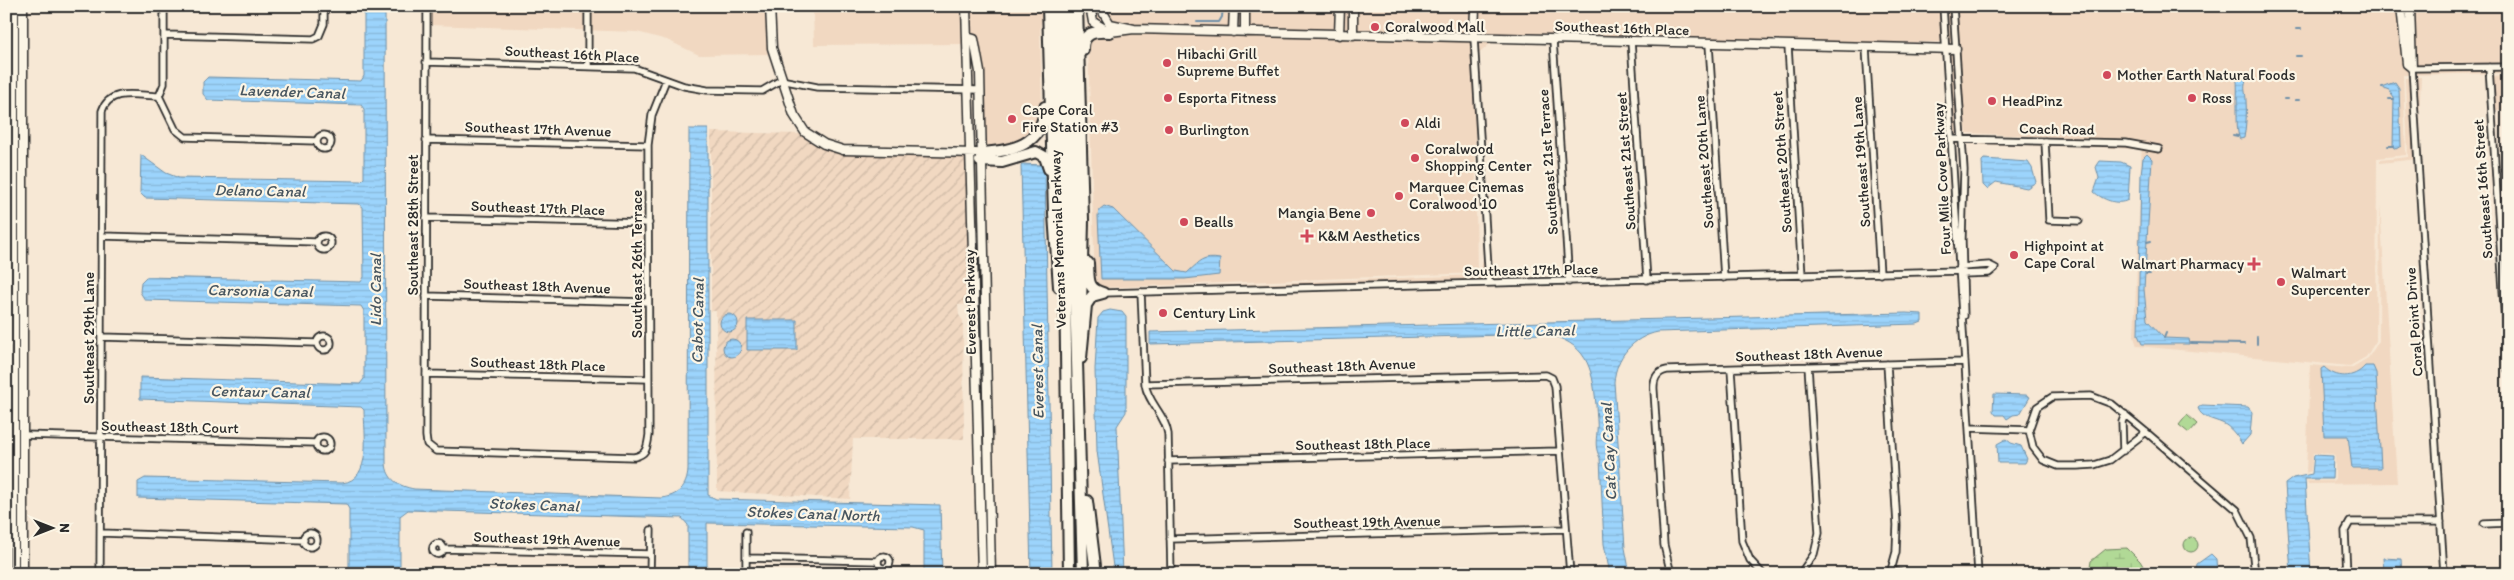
<svg xmlns="http://www.w3.org/2000/svg" width="2514" height="580" viewBox="0 0 2514 580" font-family="Itim,sans-serif">
<style>
.built{fill:#f1d8c1;fill-rule:evenodd}
.industrial{fill:url(#industrial-furrows)}
.forest{fill:url(#forest-crowns);stroke:#6e8260}
.wetland{fill:url(#wetland-marsh);stroke:#6e8260}
.garden{fill:#b1d996;stroke:#6e8260}
.water{fill:url(#water-rules);stroke:#6f90a8}
.lines{fill:none;stroke-linecap:round;stroke-linejoin:round}
.stream{stroke:#6f90a8;stroke-width:2}
.street-casing{stroke:#2b2b2b;stroke-width:9}
.secondary-casing{stroke:#2b2b2b;stroke-width:11}
.highway-casing{stroke:#2b2b2b;stroke-width:14}
.street{stroke:#fcf5e5;stroke-width:5.5}
.secondary{stroke:#fcf5e5;stroke-width:8}
.highway{stroke:#fcf5e5;stroke-width:10}
.poi-dot{fill:#d1495b;stroke:#fcf5e5;stroke-width:2}
.labels{text-anchor:middle;stroke-width:4.5;stroke-linejoin:round;paint-order:stroke}
.poi-label{font-size:15px;fill:#2b2b2b;stroke:#fcf5e5;text-anchor:start}
.street-label{font-size:15px;fill:#2b2b2b;stroke:#fcf5e5}
.water-label{font-size:16px;font-style:italic;fill:#47555f;stroke:#fcf5e5}
</style>
<defs>
<pattern id="industrial-furrows" width="10" height="10" patternUnits="userSpaceOnUse" patternTransform="scale(1.25)"><rect width="10" height="10" fill="#f1d8c1"/><path d="M-1 1l2-2M0 10L10 0M9 11l2-2" fill="none" stroke="#cfbaa6"/></pattern>
<pattern id="forest-crowns" width="20" height="18" patternUnits="userSpaceOnUse" patternTransform="scale(1.25)"><rect width="20" height="18" fill="#b1d996"/><path d="M2 6a3 3 0 1 1 6 0M12 15a3 3 0 1 1 6 0" fill="none" stroke="#98ba81"/></pattern>
<pattern id="wetland-marsh" width="20" height="14" patternUnits="userSpaceOnUse" patternTransform="scale(1.25)"><rect width="20" height="14" fill="#b1d996"/><path d="M1 5h8M5 5V1M11 12h8M15 12V8" fill="none" stroke="#98ba81"/></pattern>
<pattern id="water-rules" width="6" height="5" patternUnits="userSpaceOnUse" patternTransform="scale(1.25)"><rect width="6" height="5" fill="#9cd4fc"/><path d="M0 2.5h6" fill="none" stroke="#87b6d8"/></pattern>
</defs>
<rect width="100%" height="100%" fill="#f7e8d5"/>
<filter id="ink" filterUnits="userSpaceOnUse"><feTurbulence type="fractalNoise" baseFrequency=".02" numOctaves="2"/><feDisplacementMap in="SourceGraphic" scale="10" xChannelSelector="R" yChannelSelector="G"/><feConvolveMatrix kernelMatrix="1 2 1 2 8 2 1 2 1" color-interpolation-filters="sRGB"/></filter>
<g filter="url(#ink)">
<path class="built" d="M428,6h339l3,48 -71,1 -32,-15 -30,-8 -208,-7z
M813,6h149l3,38 -151,1z
M969,6h75l-4,22 2,81 -7,21 -11,12 -40,8 -9,-114 -5,-2z
M1087,6h1421v67l-105,2 3,80 -29,3 -1,183 -10,16 -16,9 -213,-20 -3,-9 8,-196 -175,-8 -12,-91 -464,1 -17,15 3,215 -382,15z
M1954,52l12,83 173,8v6l-58,-3 -127,-2 -7,-91z
M2508,75v35h-16v-34z
M2421,77l-4,82 -37,4v-3l28,-3 -3,-79z
M2380,205l17,278 -89,1 -1,-3h25l3,-2v-23l-2,-2 -20,-1 -2,18 -5,2 4,-108 41,3 17,-10 11,-17zM2324,367l12,9 19,-2 7,-3 -11,78z
M1486,249l1,35 -5,3 -376,7 -1,-4 372,-15 3,-2z"/>
<path class="industrial" d="M711,132l93,2 20,13 18,7 23,2h103l5,148 -15,1 1,10 4,6 1,118h-111l-3,60 -133,-8 -1,-180h-5z"/>
<path class="forest" d="M2184 545a7 7 0 1 1 14 0a7 7 0 1 1-14 0Z"/>
<path class="wetland" d="M2127,548l13,13 8,13h-59l2,-13 15,-12z"/>
<path class="garden" d="M2187,415l10,9 -8,9 -10,-8z"/>
<path class="water" d="M364,6h21l1,457c1,17 13,23 28,26l247,9c17,-2 26,-11 27,-28l1,-341h19v366l8,4 224,6 2,69h-18v-44l-11,-3 -206,-4v51h-19v-49l-6,-7 -274,-8 -8,6v58h-51v-65l-3,-5 -208,-6v-16l7,-4 197,5c31,-3 22,-51 22,-73l-3,-3 -221,-8v-22l220,7 4,-5v-68l-3,-5 -216,-6 -5,-8 1,-10 5,-5 215,5 3,-5 -1,-70 -4,-3 -214,-6 -5,-5 1,-38 25,18 13,5 182,3 3,-3v-69l-3,-4 -153,-5 -5,-6v-12l5,-5 153,4 3,-5z
M2242,76l4,5c-3,8 0,11 0,20 1,12 0,25 -2,37l-4,1c-5,-7 -2,-45 -3,-58l2,-4z
M2395,82l4,6 2,58 -5,3 -3,-2 1,-50 -5,-7 -8,-3z
M2147,154l5,5 -8,130 3,31 17,18 25,1 1,5h-48l-4,-9 3,-161 2,-16z
M1984,159l44,3 4,6 4,14 -9,6 -31,-6 -9,7 -4,-4 -1,-24z
M2100,161l21,1 9,4 -2,34c-11,6 -26,-1 -34,-8l5,-14 -3,-11z
M1023,164l19,1 3,4 7,405h-21l-10,-409z
M1104,206l9,3 63,62 11,2c12,-11 16,-17 33,-14l-1,16 -34,4h-84l-3,-63 1,-6z
M1110,310l12,2 4,5v95l-9,14 6,148h-9l-17,-123 -2,-82 3,-51 5,-6z
M1906,313l16,1v8l-5,2 -259,8c-25,5 -42,25 -44,50l11,166 5,26h-20l-6,-30 -4,-86c-5,-10 -4,-16 -3,-26 1,-9 -1,-19 -1,-27 -3,-38 -10,-63 -51,-71l-395,10v-12z
M720 323a9 9 0 1 1 18 0a9 9 0 1 1-18 0Z
M747,320h50v30h-50z
M723 348a9 9 0 1 1 18 0a9 9 0 1 1-18 0Z
M2365,366h8l3,7 5,95h-29l-4,-32h-24l-3,-67 3,-2c12,12 30,12 41,-1z
M1994,394l32,1 4,2 -10,17 -7,1 -6,4 -3,-4h-8l-3,-4z
M2202,405l46,2 4,5 -2,23 -8,9c-4,-7 -12,-18 -20,-21 -9,-4 -21,-5 -24,-15z
M2006,439l5,4 10,3 6,13 -2,4h-27l-1,-19z
M2314,455l19,1 -1,23h-27l6,95h-20l-6,-90 8,-6 19,-4z
M2211,554l5,5 1,15h-22l2,-10z
M2383,558l18,1 1,15h-18z
M1527,569l1,5h-190z"/>
<g class="lines">
<path class="stream" d="M1197,22h22l3,-5 1,-11
M2296,29h5
M2296,56h5
M2284,99h4
M2389,99h5
M2295,100h4
M2233,135l5,1
M2388,146h5
M2147,242l4,-1
M2146,274h4
M2164,338l2,-5
M2191,343l53,1
M2257,344v-7"/>
<g class="street-casing">
<path id="street" d="M427,6l-1,430 1,8 9,7 198,6c13,-3 13,-9 15,-22l-1,-290 4,-30 14,-35
M1943,6l35,568
M1953,6l11,164 -2,69 2,77
M6,10h12
M165,35l148,4 6,-3 5,-12v-18
M1474,38l15,245
M1553,40l16,242
M1631,41l16,239
M1709,44l15,234
M1788,46l14,230
M1866,48l14,226
M426,62l208,6 50,18 23,4 55,1 19,-11 36,7 163,3
M588,66v-60
M2489,67l19,303
M159,96l16,33 10,8 131,4
M159,96l5,-12v-78
M317 142a7 7 0 1 1 14 0a7 7 0 1 1-14 0Z
M1953,139l173,4 33,6
M426,140l222,5
M2045,141l4,79 30,1
M426,218l223,5
M317 243a7 7 0 1 1 14 0a7 7 0 1 1-14 0Z
M102,236l215,6
M1961,267l28,-2 6,3 -6,5 -27,1
M1141,292l4,92c3,19 20,30 23,50l3,140
M1103,293l856,-22
M426,296l222,6
M317 343a7 7 0 1 1 14 0a7 7 0 1 1-14 0Z
M102,337l214,6
M1887,364l10,161 -1,27 -6,22
M1731,369l11,172 8,19 13,14
M426,374l222,5
M1145,384l401,-9 6,3 3,8 15,188
M1969,428l60,2
M2146,432l-36,28 -16,5 -17,1h-19l-15,-6 -10,-13 -4,-17 8,-23 15,-10 39,-1 21,8 34,28 91,78 14,28 4,36
M24,435l292,8
M316 444a7 7 0 1 1 14 0a7 7 0 1 1-14 0Z
M2123,451l-1,-29 3,-8
M1168,461l391,-10
M2484,524l24,-1
M101,533l203,7
M303 540a7 7 0 1 1 14 0a7 7 0 1 1-14 0Z
M1170,539l394,-10
M432.5 549a5.5 5.5 0 1 1 11 0a5.5 5.5 0 1 1-11 0Z
M444,549l206,5
M878 562a6 6 0 1 1 12 0a6 6 0 1 1-12 0Z
M746,558l132,3
M1892,570l11,4
M100,574l2,-463c8,-24 36,-15 57,-15
M650,574l1,-44
M746,574v-42
M1671,574l-7,-29 -10,-154c-1,-11 2,-19 13,-21l297,-8
M1800,574l14,-20 5,-21 -11,-167
M2347,574l-2,-43 5,-9h91
M2444,574l-32,-506 96,-1"/>
</g>
<g class="secondary-casing">
<path id="secondary" d="M23,6v568
M770,6l2,42 22,67 11,17 19,12 19,6 133,3
M966,6l16,568
M1353,6v29
M2401,6l6,58 5,4
M2410,6l2,62
M1134,29l-24,3 -17,-10 -2,-11 5,-3 5,1 9,15 24,5 822,20
M1233,32l1,-26
M1245,32v-26
M1339,35l1,-29
M967,37l7,2 6,33 11,502
M1474,38l1,-32
M14,574v-568"/>
</g>
<g class="highway-casing">
<path id="highway" d="M1048,6l6,208 5,73
M1058,6l7,271 4,297
M1067,6l16,568
M1077,6l6,214 -2,87
M1083,50c-1,-18 12,-19 27,-18
M981,153c31,-2 62,-7 64,-46
M980,161l22,1 34,-10 9,5 4,12
M1088,263c1,15 -2,26 15,30
M1081,358l5,-53 6,-9 11,-3
M1087,501l9,73"/>
</g>
<use href="#street" class="street"/>
<use href="#secondary" class="secondary"/>
<use href="#highway" class="highway"/>
</g>
</g>
<g class="poi-dot">
<circle cx="1375" cy="27" r="5"/>
<circle cx="1167" cy="63" r="5"/>
<circle cx="2107" cy="75" r="5"/>
<circle cx="1168" cy="98" r="5"/>
<circle cx="2192" cy="98" r="5"/>
<circle cx="1992" cy="101" r="5"/>
<circle cx="1012" cy="119" r="5"/>
<circle cx="1405" cy="123" r="5"/>
<circle cx="1169" cy="130" r="5"/>
<circle cx="1415" cy="158" r="5"/>
<circle cx="1399" cy="196" r="5"/>
<circle cx="1371" cy="213" r="5"/>
<circle cx="1184" cy="222" r="5"/>
<path d="M1304.5 228.5h5v5h5v5h-5v5h-5v-5h-5v-5h5z"/>
<circle cx="2014" cy="255" r="5"/>
<path d="M2251.5 256.5h5v5h5v5h-5v5h-5v-5h-5v-5h5z"/>
<circle cx="2281" cy="282" r="5"/>
<circle cx="1163" cy="313" r="5"/>
</g>
<g class="labels">
<g class="poi-label">
<text x="1385" y="32">Coralwood Mall</text>
<text x="1177" y="59">Hibachi Grill<tspan x="1177" dy="17">Supreme Buffet</tspan></text>
<text x="2117" y="80">Mother Earth Natural Foods</text>
<text x="1178" y="103">Esporta Fitness</text>
<text x="2202" y="103">Ross</text>
<text x="2002" y="106">HeadPinz</text>
<text x="1022" y="115">Cape Coral<tspan x="1022" dy="17">Fire Station #3</tspan></text>
<text x="1415" y="128">Aldi</text>
<text x="1179" y="135">Burlington</text>
<text x="1425" y="154">Coralwood<tspan x="1425" dy="17">Shopping Center</tspan></text>
<text x="1409" y="192">Marquee Cinemas<tspan x="1409" dy="17">Coralwood 10</tspan></text>
<text x="1361" y="218" text-anchor="end">Mangia Bene</text>
<text x="1194" y="227">Bealls</text>
<text x="1318" y="241">K&amp;M Aesthetics</text>
<text x="2024" y="251">Highpoint at<tspan x="2024" dy="17">Cape Coral</tspan></text>
<text x="2244" y="269" text-anchor="end">Walmart Pharmacy</text>
<text x="2291" y="278">Walmart<tspan x="2291" dy="17">Supercenter</tspan></text>
<text x="1173" y="318">Century Link</text>
</g>
<g class="street-label">
<text transform="translate(1622 28) rotate(2)" y="5">Southeast 16th Place</text>
<text transform="translate(572 54) rotate(3)" y="5">Southeast 16th Place</text>
<text transform="translate(538 129) rotate(2)" y="5">Southeast 17th Avenue</text>
<text transform="translate(2057 129) rotate(1)" y="5">Coach Road</text>
<text transform="translate(1626 161) rotate(-94)" y="5">Southeast 21st Street</text>
<text transform="translate(1548 162) rotate(-94)" y="5">Southeast 21st Terrace</text>
<text transform="translate(1704 162) rotate(-94)" y="5">Southeast 20th Lane</text>
<text transform="translate(1782 162) rotate(-94)" y="5">Southeast 20th Street</text>
<text transform="translate(1861 162) rotate(-94)" y="5">Southeast 19th Lane</text>
<text transform="translate(1942 179) rotate(-93)" y="5">Four Mile Cove Parkway</text>
<text transform="translate(2483 189) rotate(-94)" y="5">Southeast 16th Street</text>
<text transform="translate(538 208) rotate(2)" y="5">Southeast 17th Place</text>
<text transform="translate(413 225) rotate(-90)" y="5">Southeast 28th Street</text>
<text transform="translate(1058 239) rotate(-92)" y="5">Veterans Memorial Parkway</text>
<text transform="translate(637 264) rotate(-90)" y="5">Southeast 26th Terrace</text>
<text transform="translate(1531 270) rotate(-1)" y="5">Southeast 17th Place</text>
<text transform="translate(537 286) rotate(2)" y="5">Southeast 18th Avenue</text>
<text transform="translate(970 302) rotate(-91)" y="5">Everest Parkway</text>
<text transform="translate(2414 322) rotate(-94)" y="5">Coral Point Drive</text>
<text transform="translate(89 338) rotate(-90)" y="5">Southeast 29th Lane</text>
<text transform="translate(1809 354) rotate(-2)" y="5">Southeast 18th Avenue</text>
<text transform="translate(538 364) rotate(2)" y="5">Southeast 18th Place</text>
<text transform="translate(1342 366) rotate(-2)" y="5">Southeast 18th Avenue</text>
<text transform="translate(170 427) rotate(1)" y="5">Southeast 18th Court</text>
<text transform="translate(1363 444) rotate(-1)" y="5">Southeast 18th Place</text>
<text transform="translate(1367 522) rotate(-1)" y="5">Southeast 19th Avenue</text>
<text transform="translate(547 539) rotate(2)" y="5">Southeast 19th Avenue</text>
</g>
<g class="water-label">
<text transform="translate(292 91) rotate(2)" y="6">Lavender Canal</text>
<text transform="translate(260 190) rotate(1)" y="6">Delano Canal</text>
<text transform="translate(260 290) rotate(1)" y="6">Carsonia Canal</text>
<text transform="translate(375 290) rotate(-90)" y="6">Lido Canal</text>
<text transform="translate(697 321) rotate(-89)" y="6">Cabot Canal</text>
<text transform="translate(1535 330) rotate(-1)" y="6">Little Canal</text>
<text transform="translate(1037 372) rotate(-91)" y="6">Everest Canal</text>
<text transform="translate(260 391) rotate(1)" y="6">Centaur Canal</text>
<text transform="translate(1608 452) rotate(-93)" y="6">Cat Cay Canal</text>
<text transform="translate(534 504) rotate(2)" y="6">Stokes Canal</text>
<text transform="translate(813 513) rotate(2)" y="6">Stokes Canal North</text>
</g>
</g>
<rect width="2514" height="580" fill="none" stroke="#fcf5e5" stroke-width="25"/>
<rect x="12" y="12" width="2489" height="555" fill="none" stroke="#2b2b2b" stroke-width="2" filter="url(#ink)"/>
<g transform="translate(52 528) rotate(90)" stroke="#fcf5e5" stroke-width="4" paint-order="stroke">
<path d="M0-4L9 19L0 12L-9 19Z" fill="#2b2b2b"/>
<text y="-8" font-size="14" font-weight="bold" text-anchor="middle" fill="#2b2b2b">N</text>
</g>
</svg>
